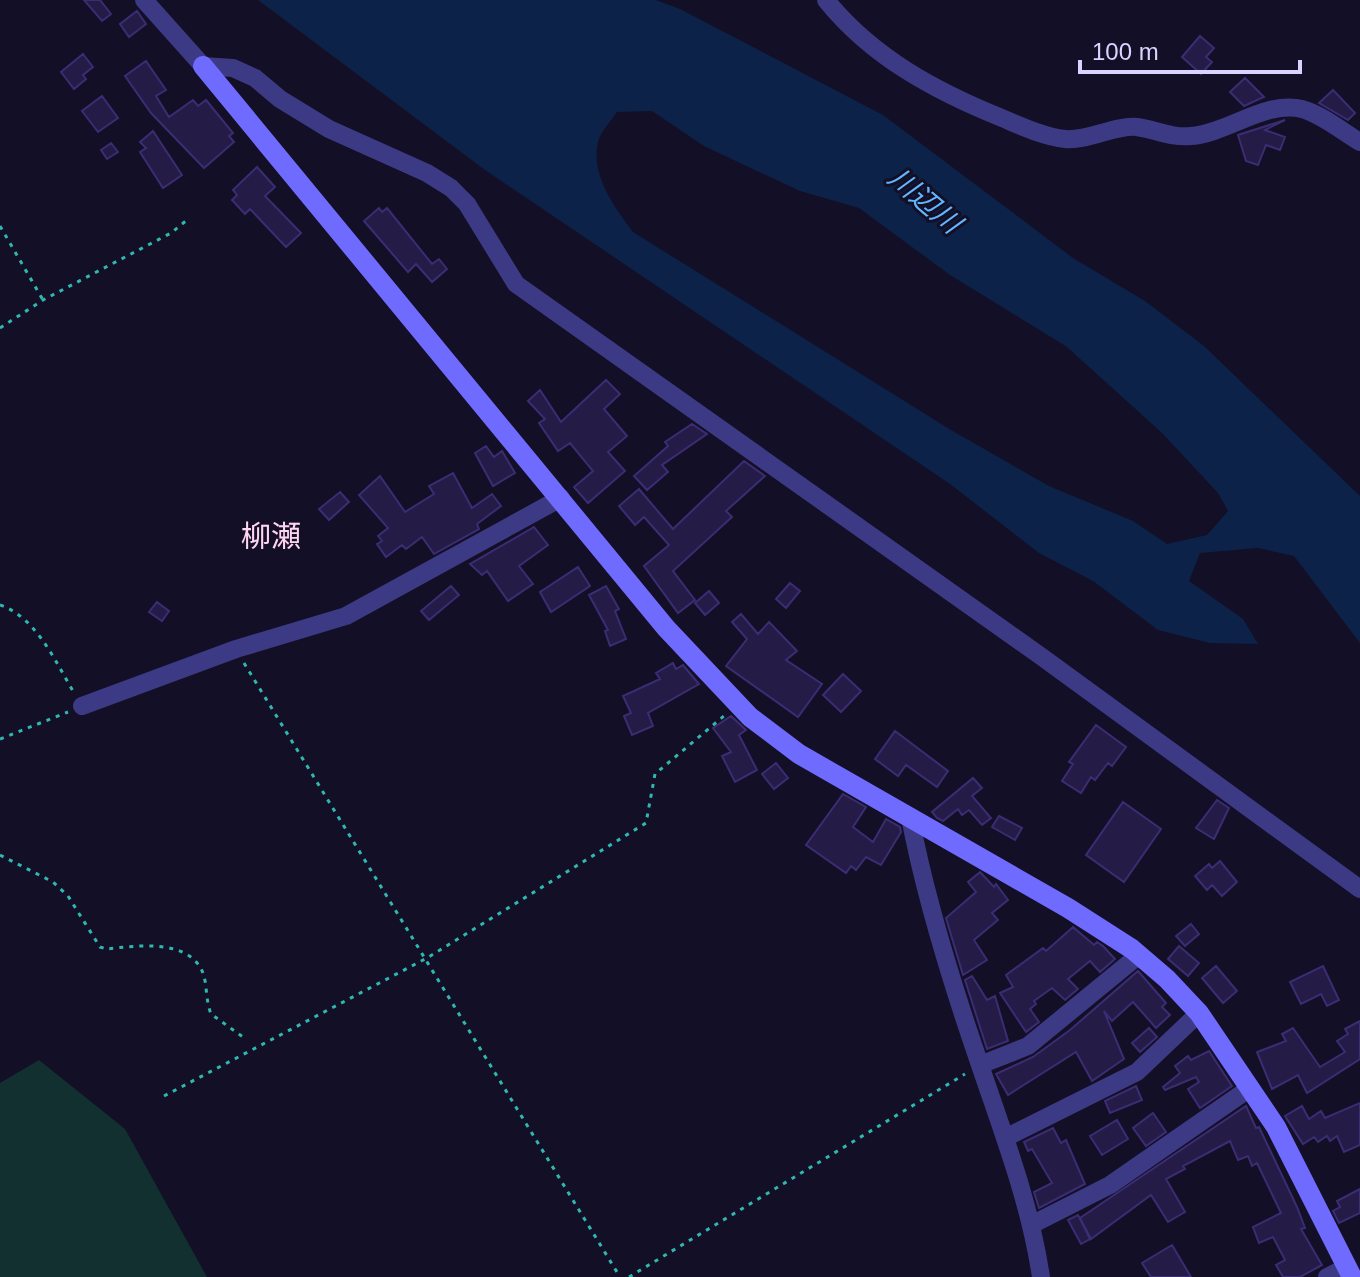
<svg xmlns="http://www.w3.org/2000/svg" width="1360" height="1277" viewBox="0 0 1360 1277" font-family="Helvetica,'Noto Sans JP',sans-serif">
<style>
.green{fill:#12302f}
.water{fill:#0c2248;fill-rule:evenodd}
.building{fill:#241b47;stroke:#3b2d73;stroke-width:2}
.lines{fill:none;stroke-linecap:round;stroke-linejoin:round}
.path{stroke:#2fb8b0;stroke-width:3;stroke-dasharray:4 6;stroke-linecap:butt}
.street{stroke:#3d3a85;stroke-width:18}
.secondary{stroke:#6f6bff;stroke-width:20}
.labels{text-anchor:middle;stroke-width:6;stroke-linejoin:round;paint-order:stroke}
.water-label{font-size:28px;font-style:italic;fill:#62b6ff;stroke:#130f26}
.quarter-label{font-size:30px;fill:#ffd6f0;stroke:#130f26}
</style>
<rect width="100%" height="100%" fill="#130f26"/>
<path class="green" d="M39,1060l86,69 82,148h-207v-194z"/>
<path class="water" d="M258,0h398l24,9 203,106 190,143 72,43 59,45 156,150v147l-66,-87 -36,-8 -58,5 -11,28 54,38 15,25 -48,-1 -52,-13 -65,-49 -54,-28 -89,-69 -465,-314zM652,111l52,35 96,45 59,17 91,67 117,72 95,86 56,60 10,18 -21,24 -40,9 -34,-23 -84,-35 -98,-56 -318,-198c-18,-24 -45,-60 -34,-93 3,-9 13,-19 18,-27z"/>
<path class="building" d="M84,0h16l11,14 -9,7z
M137,11l9,13 -17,13 -9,-13z
M1200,36l14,12 -8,9 6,5 -11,12 -19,-17z
M83,54l10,13 -10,8 3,4 -12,10 -13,-17z
M146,61l20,29 -10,6 13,21 24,-17 5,6 8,-6 27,33 -4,3 5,6 -30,26 -53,-55 -26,-37z
M1245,78l19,19 -20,9 -14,-14z
M1333,90l22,23 -7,7 -29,-17z
M102,96l16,22 -20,14 -16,-21z
M1285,120l-20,10 20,7 -5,13 -14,-5 -8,20 -12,-4 -8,-26z
M153,131l29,44 -19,13 -23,-36 6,-4 -6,-6z
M111,143l7,9 -11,7 -6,-9z
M257,167l18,20 -10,9 36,37 -15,14 -36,-38 -5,5 -13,-14 5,-5 -4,-5z
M379,208l3,4 5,-4 45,56 7,-5 8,10 -15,13 -16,-18 -8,8 -44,-51z
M606,380l14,14 -16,15 23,27 -19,16 17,19 -37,32 -14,-16 19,-16 -23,-28 -12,8 -19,-28 6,-4 -17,-18 12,-11 21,32z
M692,424l15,10 -45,31 6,7 -21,18 -13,-14 34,-30 -3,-4z
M486,446l8,11 8,-6 13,22 -22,13 -18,-33z
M744,461l21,15 -39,35 6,6 -59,54 22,29 -17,13 -34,-47 25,-21 -25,-28 -9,8 -16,-19 20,-17 34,40z
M453,473l19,35 20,-14 9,12 -24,18 2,5 -45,25 -12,-17 -16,12 -4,-4 -16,12 -9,-13 5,-3 -4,-5 10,-8 -29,-33 21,-19 25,36 29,-18 -5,-8z
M340,492l9,10 -20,18 -10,-11z
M534,527l14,18 -29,21 14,18 -25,17 -21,-30 -5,4 -12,-11z
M578,567l12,19 -39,26 -11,-20z
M790,583l10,8 -14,17 -10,-9z
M451,586l8,9 -30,25 -8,-9z
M606,586l13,23 -4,2 11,28 -16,7 -5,-15 3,-1 -19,-35z
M709,591l10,12 -14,12 -10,-12z
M157,602l12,9 -7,10 -13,-9z
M741,614l17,20 11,-12 28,29 -11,9 36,24 -24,33 -72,-51 21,-27 -15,-17z
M673,663l3,6 7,-4 16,19 -51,29 5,13 -21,9 -8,-19 7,-3 -8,-17 37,-17 -4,-6z
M843,674l18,17 -20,21 -18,-17z
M731,716l15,14 -7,5 18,35 -22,12 -13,-26 9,-4 -18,-24z
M1096,725l30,22 -14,19 -4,-3 -13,17 -4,-3 -10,16 -19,-12 11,-17 -4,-2z
M895,731l53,40 -11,16 -31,-22 -8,11 -23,-17z
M776,763l12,15 -14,11 -12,-15z
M973,778l9,10 -10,8 19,22 -9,7 -13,-15 -7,5 -4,-6 -15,12 -6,-3 -5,-6z
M843,794l23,13 -13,20 20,15 13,-23 14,8 1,5 -20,33 -15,-8 -10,13 -5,-4 -5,7 -40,-28z
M1217,800l12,8 -15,31 -18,-11z
M1123,802l38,27 -37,53 -38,-27z
M999,816l23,12 -7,12 -23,-13z
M1220,861l17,21 -15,14 -10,-11 -5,5 -12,-14 14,-12 3,4z
M980,872l14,15 2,-3 12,16 -16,13 6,7 -24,20 13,20 -24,15 -17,-57 30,-26 -8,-10z
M1191,924l8,10 -14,12 -9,-10z
M1073,927l21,18 3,-3 6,4 12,13 -15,13 -10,-11 -22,18 10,10 -13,11 -13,-12 -18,13 2,3 -6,5 9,13 -13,10 -26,-39 13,-6 -7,-12 37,-27 3,3z
M1179,946l20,17 -11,13 -20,-17z
M1216,966l21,25 -14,12 -21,-25z
M1323,966l16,34 -12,6 -6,-12 -20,10 -11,-22z
M1138,971l28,32 -4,4 8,8 -14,13 -23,-26 -21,19 -8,-10 20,48 -32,22 -16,-29 -68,43 -12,-21 37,-17 37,-27z
M972,976l15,24 8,-4 13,45 -21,8 -22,-69z
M1360,1021v38l-53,34 -9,-18 -26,14 -15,-37 29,-11 -4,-7 11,-6 27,39 25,-15 -8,-11 11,-7 -3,-5z
M1149,1028l8,9 -17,15 -8,-9z
M1209,1051l23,35 -32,22 -12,-19 11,-7 -3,-5 -31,13 -2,-3 17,-14 -5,-7 13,-10 3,4z
M1136,1086l6,14 -32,13 -5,-12z
M1360,1103v42l-16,7 -7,-16 -7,5 -3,-5 -9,6 -4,-5 -11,7 -18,-28 17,-10 7,13 12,-8 4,7z
M1246,1106l10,22 3,-1 38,80 8,21 -4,1 21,36 -22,12h-17l-7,-12 9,-5 -12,-23 -14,6 -6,-16 28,-14 -24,-50 -5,3 -4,-10 -10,4 -8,-19 -47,25 2,3 -19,10 19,33 -17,10 -17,-27 -60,44 -11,-21z
M1153,1113l13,19 -20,14 -13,-18z
M1117,1120l11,19 -26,16 -12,-19z
M1053,1128l8,15 5,-3 19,44 -46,24 -5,-16 18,-9 -20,-34 -4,2 -4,-9z
M1360,1189v24l-21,10 -6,-12 7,-4 -3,-6z
M1078,1215l12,24 -9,5 -13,-24z
M1172,1245l19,32h-40l-9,-14z"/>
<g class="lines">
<path class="path" d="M0,226l43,74
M0,328l43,-28 128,-67 16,-13
M0,605c36,12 55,56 73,86
M244,663l376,614
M0,739l68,-27
M0,855l53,27 15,14 32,51 6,2c30,-3 86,-12 98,27 3,12 2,25 7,38l32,23
M164,1096l263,-138 219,-135 9,-49 70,-59
M629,1277l336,-203"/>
<path class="street" d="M144,0l59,66 30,2 22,10 25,21 49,30 98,44 24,15 16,16 49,80 526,373 318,232
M826,0c46,57 109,91 176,118 19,8 42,19 63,21 24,2 49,-14 72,-12 20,3 34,11 54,9 37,-3 75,-36 111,-27 19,5 41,23 58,33
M82,706l154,-57 110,-33 215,-118
M910,817c16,84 42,167 70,248 24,71 50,138 61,212
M980,1065l48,-19 111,-91
M1005,1138l132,-66 62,-59
M1033,1224l77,-39 140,-97
M1327,1277l20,-10"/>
<path class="secondary" d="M203,66l463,562 84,89 49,37 269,154 64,41 35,30 32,34 77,114 76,150"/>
</g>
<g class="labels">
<g class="water-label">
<text transform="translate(925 200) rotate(40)" y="10">川辺川</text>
</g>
<g class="quarter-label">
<text x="271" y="547">柳瀬</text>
</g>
</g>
<path d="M1080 60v12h220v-12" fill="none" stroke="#d9d4ff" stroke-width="4"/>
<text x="1092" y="60" font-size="24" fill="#d9d4ff" stroke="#130f26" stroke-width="6" paint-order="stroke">100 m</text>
</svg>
